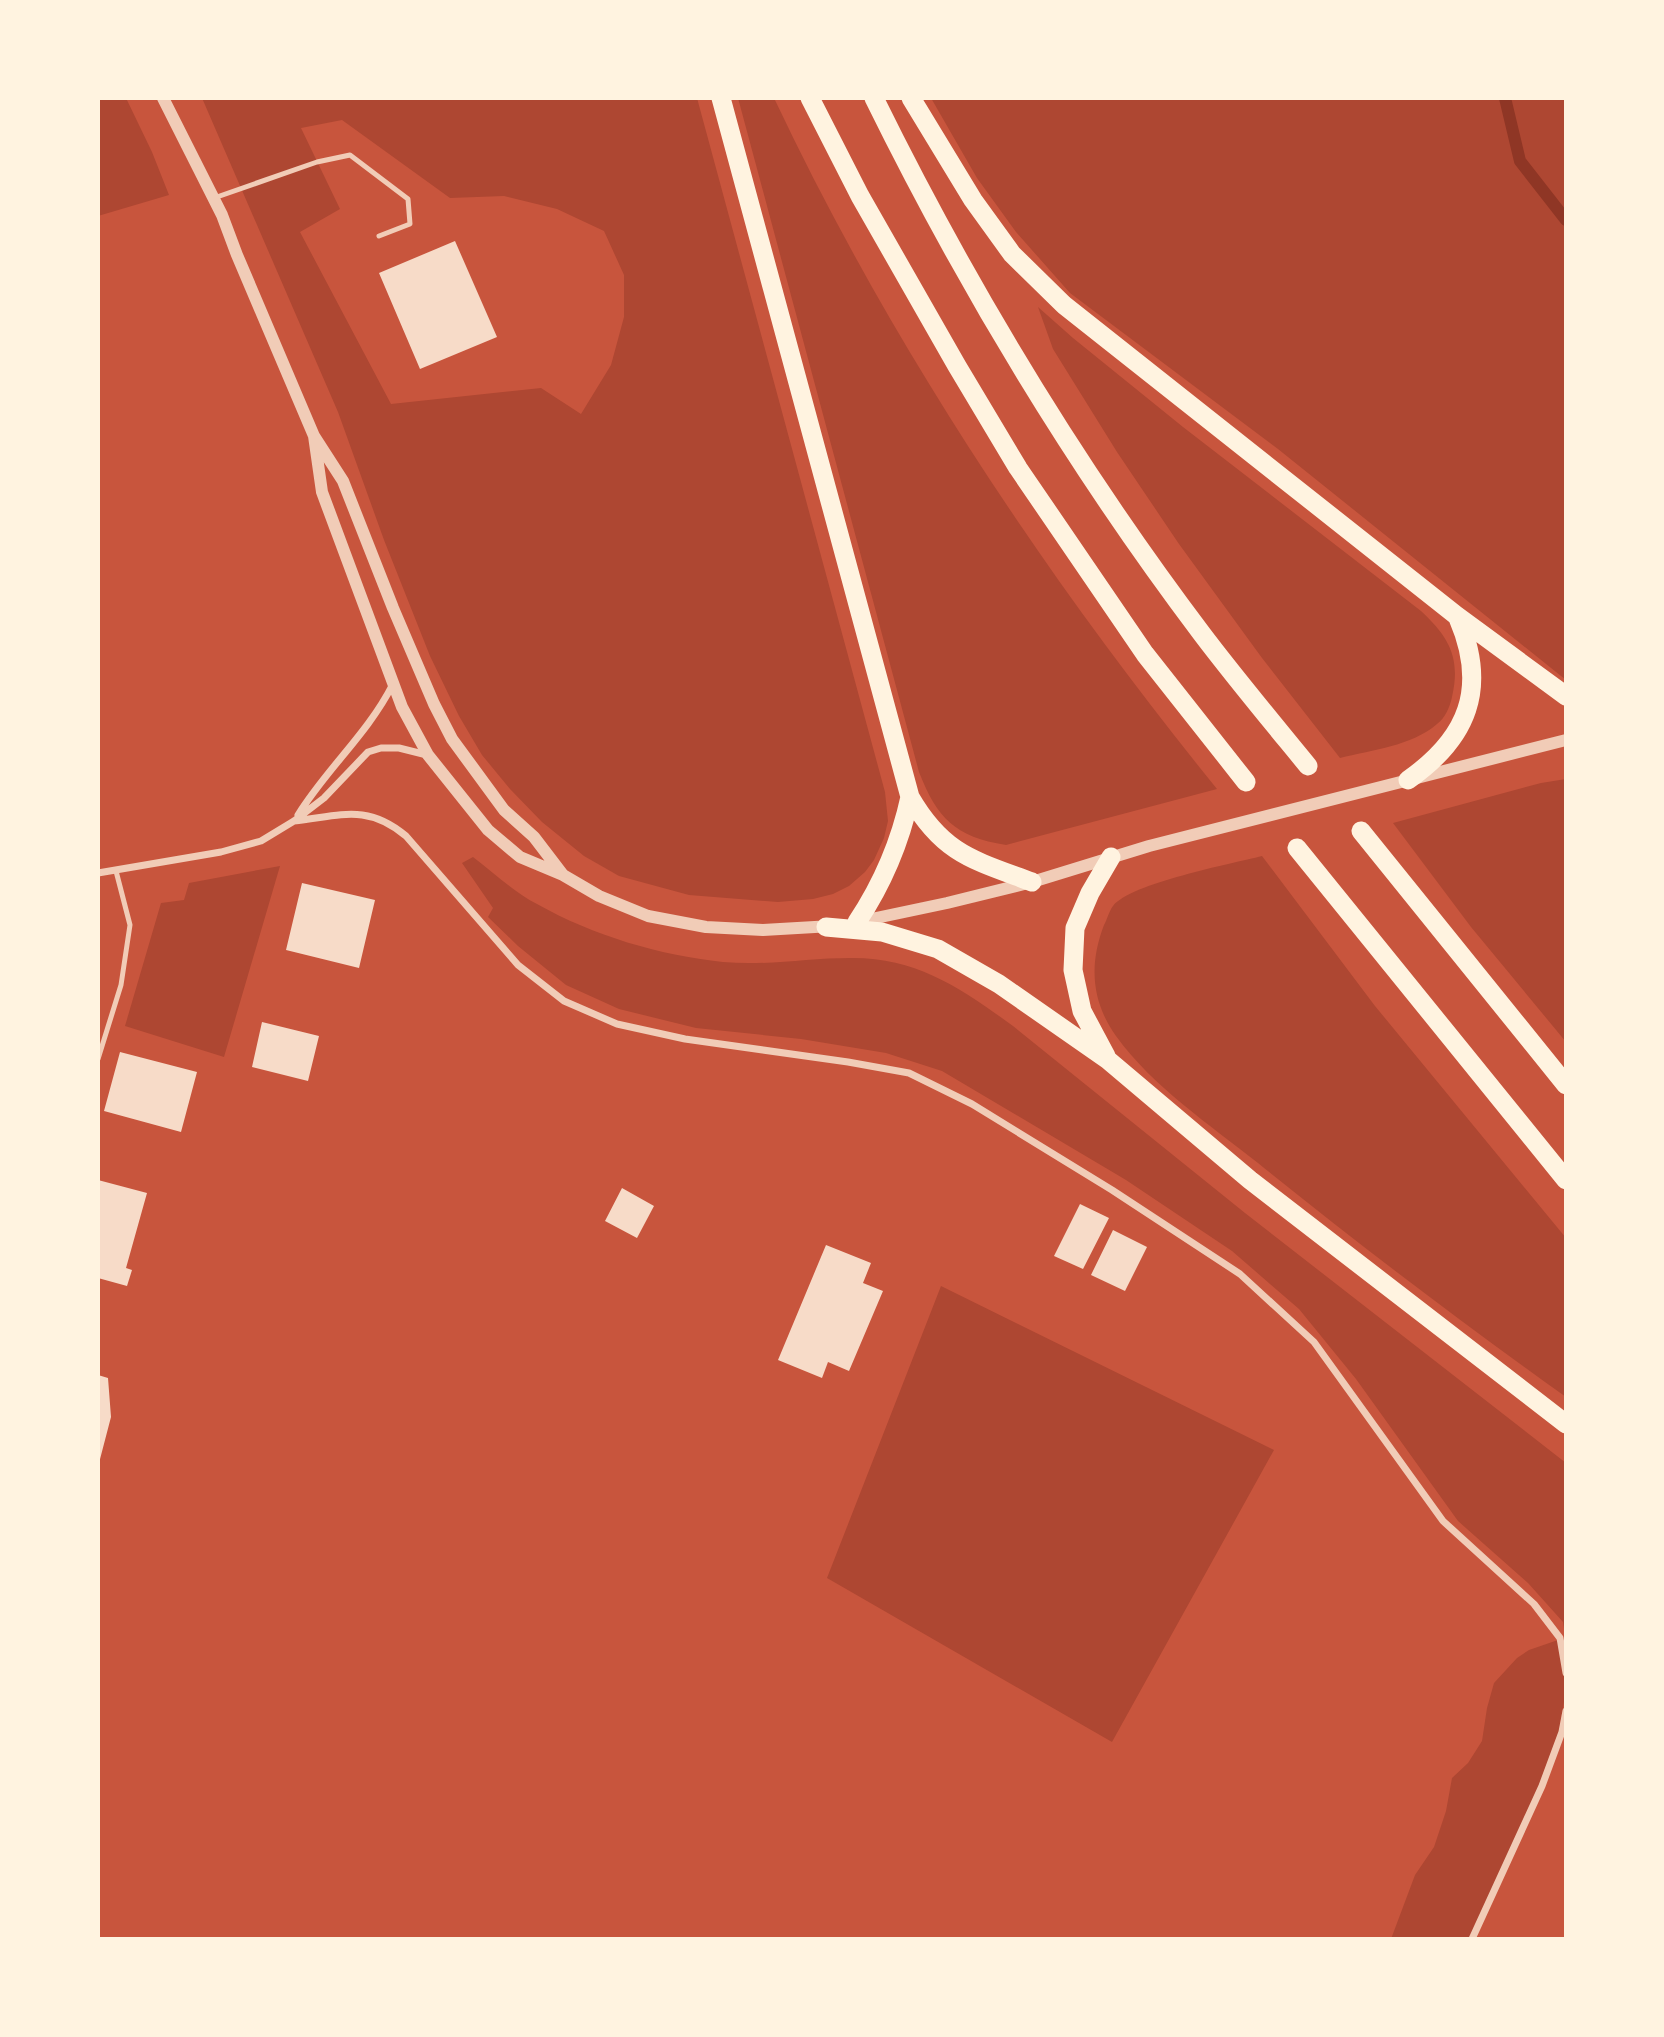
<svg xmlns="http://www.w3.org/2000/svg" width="1664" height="2037" viewBox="0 0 1664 2037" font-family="'Open Sans',sans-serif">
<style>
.green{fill:#ae4732;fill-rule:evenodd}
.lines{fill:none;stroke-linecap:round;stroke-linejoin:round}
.stream{stroke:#8f3625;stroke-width:12}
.building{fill:#f7dbc8}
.service{stroke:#f1ccb7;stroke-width:5}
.minor{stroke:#f1ccb7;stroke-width:7}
.tertiary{stroke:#f1ccb7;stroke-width:12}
.trunk{stroke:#fff3e0;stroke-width:19}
</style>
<rect width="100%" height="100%" fill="#c8553d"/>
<path class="green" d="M98,98h28l26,54 17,43 -71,21z
M202,98h495l188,694 3,29 -4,17 -10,22 -9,12 -16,14 -16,8 -20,5 -35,3 -89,-7 -70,-19 -35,-20 -42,-34 -32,-33 -28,-34 -23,-39 -29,-60 -46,-116 -46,-128zM342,120l108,78 54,-2 53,13 47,22 20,44v42l-13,48 -30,49 -40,-26 -150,16 -91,-172 40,-23 -39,-81z
M738,98h36c116,246 272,480 443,691l-211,56c-51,-8 -69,-27 -87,-73z
M931,98h635v582l-288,-231 -208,-156 -54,-61 -39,-54z
M1038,307l35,31 110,89 238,184c28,26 40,47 31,86 -2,10 -7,21 -15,27 -25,22 -66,26 -97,34l-78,-100 -83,-114 -62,-92 -64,-103z
M1566,779v263l-95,-115 -78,-104 148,-40z
M1262,856l113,150 191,232v159c-105,-75 -208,-153 -308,-234 -49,-39 -105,-76 -142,-127 -25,-35 -27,-72 -12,-111 3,-5 5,-14 9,-19 18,-23 118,-42 149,-50z
M473,857c21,16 41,35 64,47 57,32 122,51 186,58 43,4 85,-4 127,-4 67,-1 112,31 163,68l232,187 321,250v179l-3,-20 -35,-39 -70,-62 -102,-142 -57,-70 -67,-58 -106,-71 -184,-109 -56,-18 -85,-14 -105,-11 -77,-19 -53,-24 -48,-39 -30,-29 5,-9 -31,-45z
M280,866l-56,191 -99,-31 36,-123 23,-3 5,-17z
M941,1286l333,164 -162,292 -285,-164z
M1558,1640l8,50 -7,41 -20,54 -70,154h-78l24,-64 19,-28 12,-36 6,-33 16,-15 14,-22 5,-33 7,-25 23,-25 12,-8z"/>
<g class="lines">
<path class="stream" d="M1505,98l15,63 46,59"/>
</g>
<path class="building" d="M455,241l42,96 -77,32 -41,-96z
M302,883l73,17 -16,68 -73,-18z
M262,1022l57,14 -11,45 -56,-14z
M120,1052l77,20 -16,60 -77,-21z
M98,1180l49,13 -21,75 6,2 -5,16 -29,-8z
M622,1188l32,18 -17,32 -32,-17z
M1080,1204l29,14 -26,51 -29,-13z
M1113,1230l34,17 -22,44 -34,-16z
M826,1245l45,18 -8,20 20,8 -34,80 -21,-9 -6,16 -44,-18z
M98,1375l10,3 3,39 -12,46z"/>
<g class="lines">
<path class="service" d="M214,198l103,-36 33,-7 58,44 2,25 -31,12
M98,1059l23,-74 9,-60 -14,-54"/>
<path class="minor" d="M298,815c29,-47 69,-80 95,-131
M294,821c46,-5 73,-18 112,15l112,129 46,36 53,23 68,15 163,23 61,11 63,31 140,86 128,84 74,68 129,179 91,83 26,34 6,35
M98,873l123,-21 40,-11 33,-20 30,-23 44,-46 13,-4h18l28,7
M1472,1939l70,-153 20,-54 4,-21"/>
<path class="tertiary" d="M163,98l59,117 15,40 77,181 29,45 50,127 41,96 18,35 52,71 30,27 29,38
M314,436l8,56 80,215 26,48 60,75 32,27 43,18 36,21 49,20 58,11 57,3 69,-4
M857,922l90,-19 85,-21 117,-36 417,-106"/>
<path class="trunk" d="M721,98l189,699c33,57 63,63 122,85
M810,98l50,98 97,170 61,102 127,186 101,128
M874,98c92,187 202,369 328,536 34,45 70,88 106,132
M911,98l62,102 39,54 52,51 393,311 109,80
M1408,780c60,-42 80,-92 50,-162
M1361,831l205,254
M1297,848l269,332
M857,922c26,-39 43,-79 53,-125
M826,927l56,5 56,17 61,35 109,76 142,120 316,244
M1106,1056l-24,-45 -9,-41 2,-42 15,-35 21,-36"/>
</g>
<rect width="1664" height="2037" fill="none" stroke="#fff3e0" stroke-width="200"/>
</svg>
